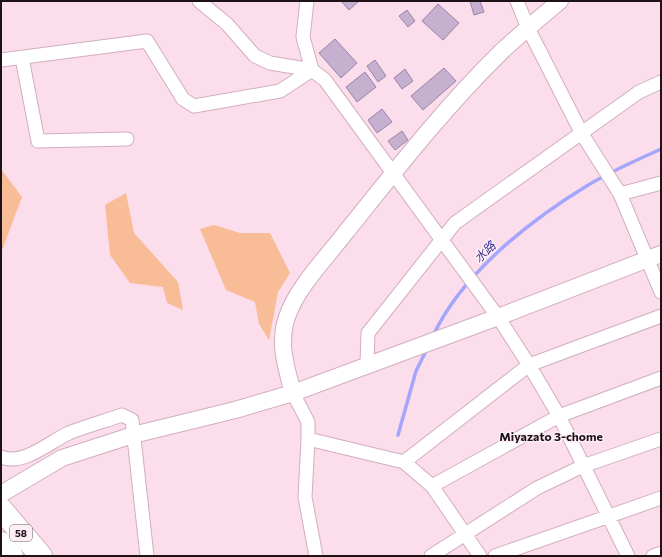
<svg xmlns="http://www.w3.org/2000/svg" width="662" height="557" viewBox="0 0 662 557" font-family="Commissioner,'Noto Sans JP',sans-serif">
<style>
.green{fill:#f8bc96}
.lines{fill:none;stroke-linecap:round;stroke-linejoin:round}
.stream{stroke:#a3a6fb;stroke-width:3.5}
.building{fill:#c5b0cf;stroke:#9a86a4}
.minor-casing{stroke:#d2aebf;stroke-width:15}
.tertiary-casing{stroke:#d2aebf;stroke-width:18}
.trunk-casing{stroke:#d2aebf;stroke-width:24}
.minor{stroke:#fff;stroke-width:13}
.tertiary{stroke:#fff;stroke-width:16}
.trunk{stroke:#fff;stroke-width:22}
.labels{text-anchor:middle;stroke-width:3;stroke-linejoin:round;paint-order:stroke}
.shield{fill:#feeff6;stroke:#61545b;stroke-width:1}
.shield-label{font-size:10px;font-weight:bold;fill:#1e1118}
.water-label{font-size:12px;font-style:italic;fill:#3d3394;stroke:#feeff6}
.neighbourhood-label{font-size:12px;font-weight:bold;fill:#1e1118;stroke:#feeff6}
</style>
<rect width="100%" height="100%" fill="#fbddeb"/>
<path class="green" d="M1,169l21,28 -21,56z
M126,193l8,40 44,49 5,28 -16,-7 -4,-16 -33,-4 -20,-28 -5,-50z
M214,225l26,8h30l20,40 -12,19 -9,48 -10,-16 -4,-22 -29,-12 -26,-61z"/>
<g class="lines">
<path class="stream" d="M433,336c28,-61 95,-114 152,-149 24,-15 50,-26 76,-38
M398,435l18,-64 11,-22"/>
</g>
<path class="building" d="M341,1h18l-10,9z
M470,1h10l4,11 -10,3z
M438,4l21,19 -16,17 -21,-19z
M407,10l8,11 -7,6 -9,-11z
M335,39l22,24 -16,15 -22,-25z
M375,60l11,16 -8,6 -11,-16z
M444,68l12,13 -33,29 -12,-14z
M405,69l8,12 -11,8 -8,-11z
M365,72l11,15 -19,15 -11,-15z
M382,109l10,13 -15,11 -9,-13z
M402,131l6,9 -13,10 -7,-9z"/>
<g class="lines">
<g class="minor-casing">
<path id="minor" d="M199,1l28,23 28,32 15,7 42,7
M307,1l-4,36 9,33 13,10 173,237 31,48 30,51 69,140
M517,1l11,27 54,106 38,60 41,98
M22,58l16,83 89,-2
M1,60l146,-19 36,58 11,7 86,-15 32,-21
M620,194l41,-11
M367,365l1,-32 87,-110 184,-131 22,-10
M293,393l15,29v17l96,23 28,24 48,70
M308,439l-3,58 11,59
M1,457c23,9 48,-15 68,-24 17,-7 36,-12 53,-18l10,5 15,136
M404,462l125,-97 132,-49
M432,486l127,-70 102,-38
M431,556l106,-68 46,-22 78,-27
M495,556l166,-58
M653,556l8,-3"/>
</g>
<g class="tertiary-casing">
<path id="tertiary" d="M293,393c-7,-26 -15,-50 -6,-76 10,-30 40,-60 59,-85 49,-61 98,-124 154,-179 19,-18 40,-35 60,-52
M1,494l61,-36 71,-23 102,-25 58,-17 205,-76 163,-63"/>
</g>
<g class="trunk-casing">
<path id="trunk" d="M1,509l40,47
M1,543l11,13"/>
</g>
<use href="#minor" class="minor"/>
<use href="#tertiary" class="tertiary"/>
<use href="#trunk" class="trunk"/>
</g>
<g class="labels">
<rect class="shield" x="10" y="525" width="22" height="16" rx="3"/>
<g class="shield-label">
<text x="21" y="537">58</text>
</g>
<g class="water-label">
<text transform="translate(485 252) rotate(-44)" y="4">水路</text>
</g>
<g class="neighbourhood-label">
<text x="551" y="441">Miyazato 3-chome</text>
</g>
</g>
<rect width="662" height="557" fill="none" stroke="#1e1118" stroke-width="4"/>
</svg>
